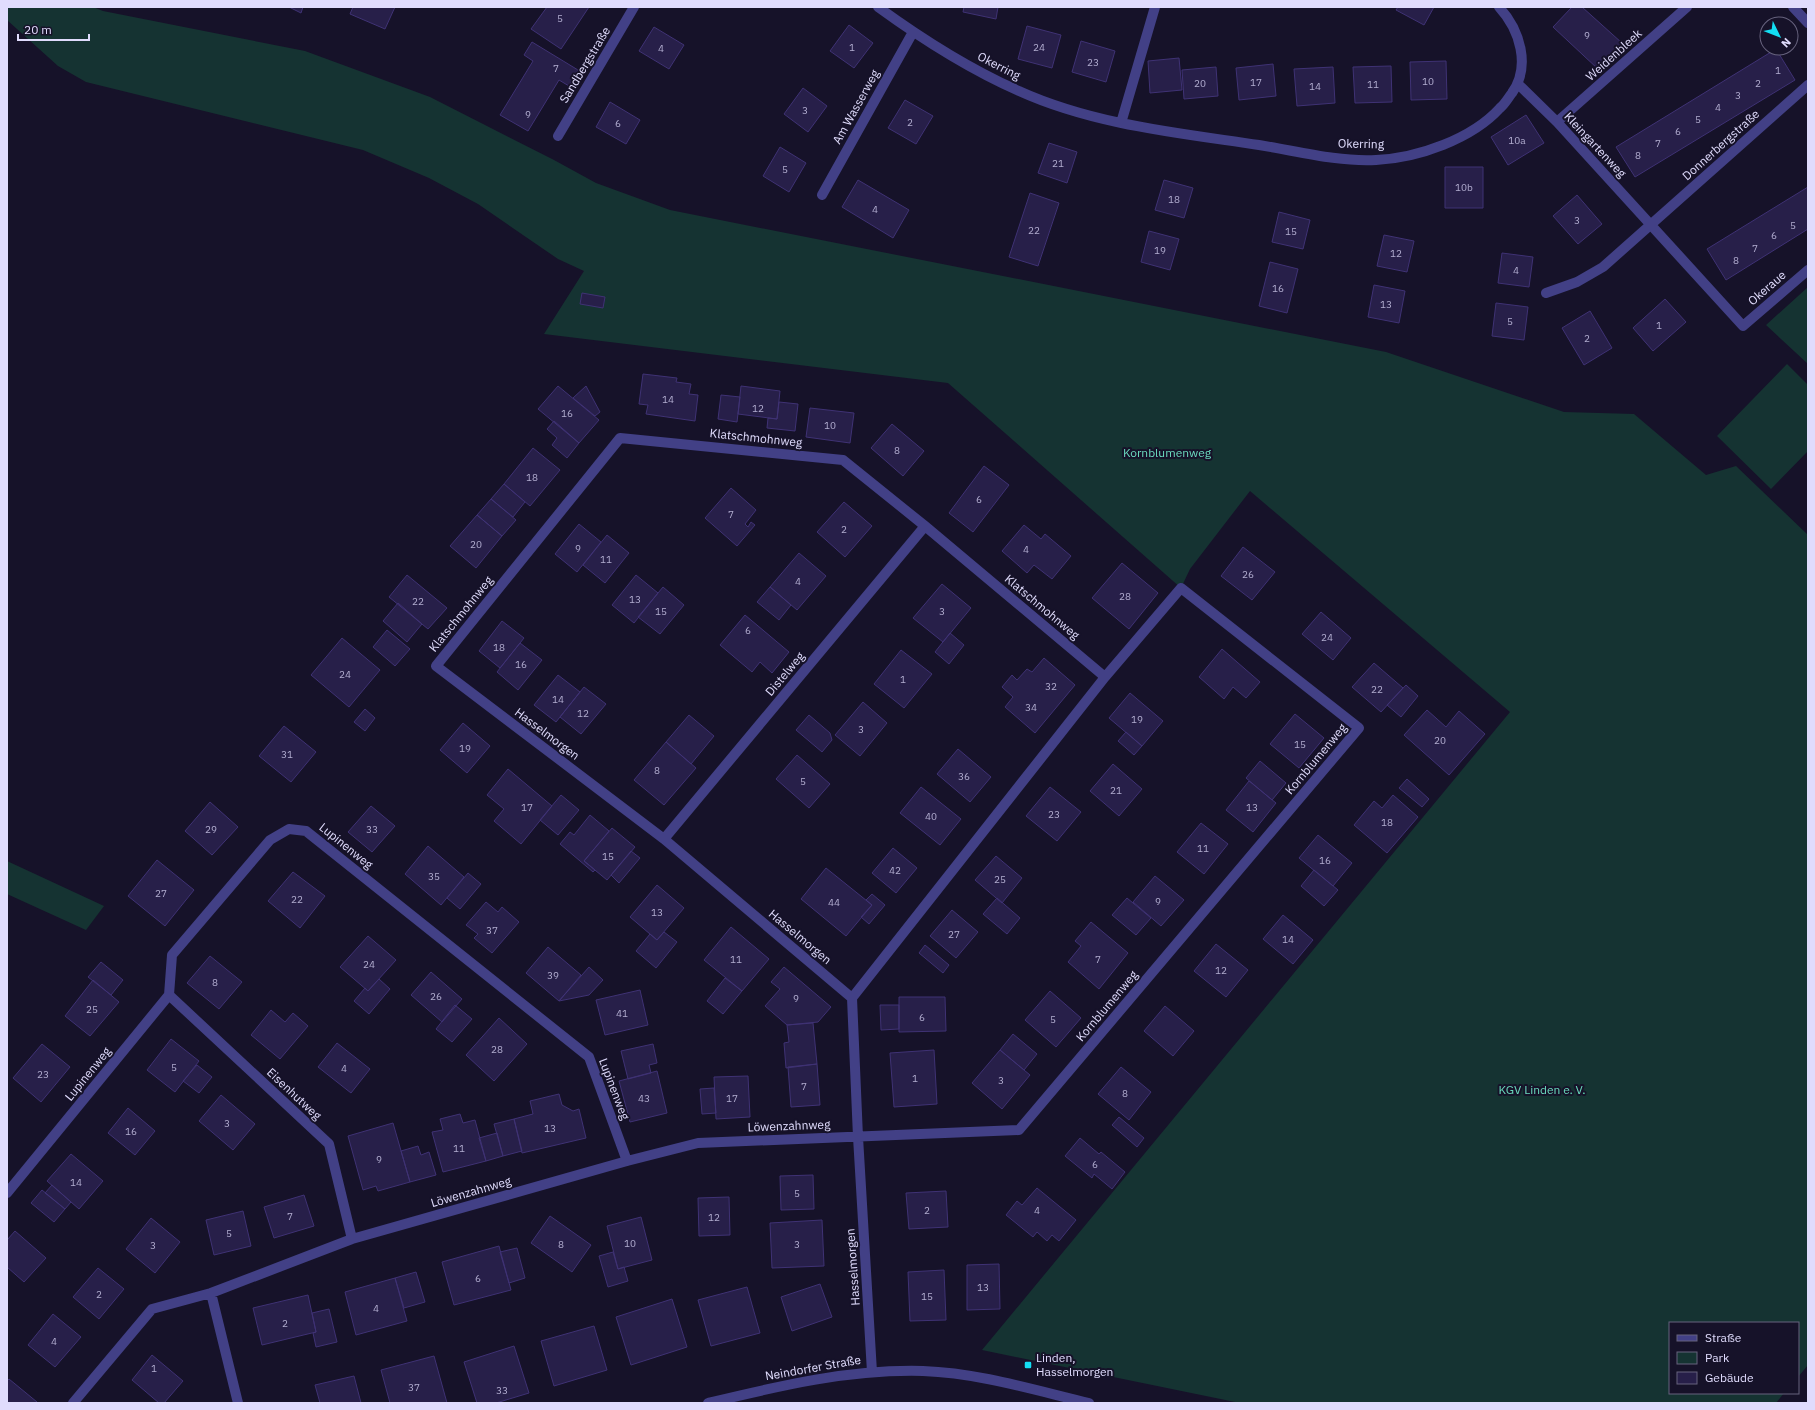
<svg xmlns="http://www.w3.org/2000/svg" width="1815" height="1410" viewBox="0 0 1815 1410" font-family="'IBM Plex Sans',sans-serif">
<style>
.green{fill:#153332}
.building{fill:#271f49;stroke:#3f3274}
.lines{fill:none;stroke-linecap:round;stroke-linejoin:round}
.minor{stroke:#424086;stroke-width:10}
.poi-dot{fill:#13def3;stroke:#161229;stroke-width:1.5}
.labels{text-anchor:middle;stroke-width:4;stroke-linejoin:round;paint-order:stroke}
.number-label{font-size:10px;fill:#b2add0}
.street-label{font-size:12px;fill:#e0dcfd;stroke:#161229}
.park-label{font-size:12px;fill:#6bdbbe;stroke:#161229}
.poi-label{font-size:12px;fill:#e0dcfd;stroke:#161229;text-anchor:start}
</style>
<rect width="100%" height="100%" fill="#161229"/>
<path class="green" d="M7,7h86l10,4 202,40 125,46 124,63 42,23 74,27 716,142 178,60 70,2 72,61 30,-9 72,69v830l-10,12v-54h-128v70h114l-8,10h-536l-258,-53 528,-638 -260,-221 -60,78 -9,19 -233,-205 -404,-49 40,-63 -26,-12 -80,-55 -49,-26 -66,-28 -277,-68 -28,-16 -51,-46z
M1808,287v77l-42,-39z
M1787,364l21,21v66l-37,38 -54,-53z
M7,861l97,45 -18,24 -79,-36z"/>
<path class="building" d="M289,7h14l-2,6z
M353,7h42l-10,22 -35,-15z
M547,7h42l-28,42 -30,-20z
M964,7h34l-2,12 -33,-7z
M1398,7h36l-10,18 -28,-15z
M1572,7h10l40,36 -24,26 -45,-42z
M849,25l24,18 -19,25 -24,-17z
M1027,26l34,9 -9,33 -34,-9z
M654,27l30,18 -15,24 -30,-18z
M1081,41l34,10 -9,31 -34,-10z
M532,42l46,28 -9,16 -10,-6 -31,51 -28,-16 33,-54 -9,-6z
M1776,49l19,31 -160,97 -19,-30z
M1179,58l3,32 -32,3 -2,-32z
M1446,61l1,38 -36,1 -1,-38z
M1273,64l3,32 -37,4 -3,-32z
M1391,66l1,36 -37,1 -2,-36z
M1216,67l2,29 -34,3 -2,-29z
M1333,67l2,36 -38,3 -3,-37z
M803,88l24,18 -19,26 -24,-18z
M905,100l28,16 -17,28 -28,-16z
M610,102l30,18 -14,24 -30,-17z
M1526,115l18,28 -36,22 -17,-28z
M1049,143l28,9 -10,31 -29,-10z
M780,147l26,16 -17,29 -26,-16z
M1445,167h38v41h-38z
M858,180l51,30 -16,28 -51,-31z
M1164,180l29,8 -9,30 -29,-8z
M1808,187v42l-82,51 -19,-31z
M1030,193l29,10 -21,63 -29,-9z
M1577,195l25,29 -24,20 -25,-28z
M1279,212l31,8 -7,29 -31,-7z
M1149,231l30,8 -9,31 -29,-8z
M1384,235l30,6 -7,31 -30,-6z
M1502,253l31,4 -4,30 -31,-4z
M1270,262l28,7 -11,44 -28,-7z
M1374,285l31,6 -6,32 -31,-6z
M582,293l23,4 -2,11 -23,-4z
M1665,299l21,23 -33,29 -20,-23z
M1496,303l32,4 -4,33 -32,-4z
M1590,311l22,37 -28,17 -22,-37z
M643,374l34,4 -1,4 15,2 -2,10 9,1 -3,26 -49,-7 2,-9 -9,-1z
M558,386l41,34 -20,23 -41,-34z
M586,386l14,26 -5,4 -22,-18z
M741,386l39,5 -3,28 -39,-5z
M721,395l19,2 -3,25 -19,-3z
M779,402l19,2 -3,27 -28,-3 1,-10 9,1z
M810,408l44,5 -4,30 -44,-6z
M554,421l25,22 -12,15 -15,-13 5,-7 -10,-9z
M892,424l32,27 -21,25 -32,-28z
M533,448l27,22 -30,36 -26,-22z
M984,466l25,19 -36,47 -24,-19z
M504,484l21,18 -12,15 -22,-18z
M731,488l25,22 -11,14 3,3 3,-5 4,3 -18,21 -32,-28z
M491,499l25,21 -14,16 -25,-21z
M844,502l28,24 -27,31 -28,-25z
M477,515l25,21 -26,32 -26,-22z
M579,524l22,18 -24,30 -22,-18z
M1024,525l17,14 4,-5 26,22 -19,23 -18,-14 -7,8 -25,-22z
M607,535l22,18 -24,30 -22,-18z
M1243,547l32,25 -23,28 -31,-24z
M799,553l27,23 -29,34 -27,-23z
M1122,563l36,30 -29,36 -37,-31z
M407,575l40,33 -19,21 -39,-32z
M636,575l22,18 -24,30 -22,-18z
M942,584l29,24 -28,34 -30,-24z
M663,587l21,18 -24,29 -22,-17z
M770,587l21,18 -12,15 -22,-18z
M398,603l24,21 -15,18 -24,-21z
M1321,612l30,26 -18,22 -31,-26z
M745,615l44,37 -17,21 -12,-11 -8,10 -32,-27z
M502,621l22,17 -24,30 -21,-17z
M387,630l23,19 -15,17 -22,-19z
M950,633l14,12 -15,19 -14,-12z
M342,638l38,32 -31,37 -38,-32z
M520,643l22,17 -24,30 -21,-18z
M1222,649l38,33 -14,16 -13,-11 -9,12 -25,-22z
M901,650l31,24 -28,34 -30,-24z
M1044,658l31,27 -40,48 -30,-26 8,-10 -11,-10 10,-12 5,5 10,-11 5,3z
M1374,663l29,25 -22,24 -29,-25z
M558,675l22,17 -24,30 -22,-17z
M1406,685l12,11 -17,21 -14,-12z
M584,687l22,17 -25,30 -21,-17z
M1130,693l33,28 -21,25 -33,-28z
M863,702l24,21 -27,33 -25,-21z
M365,709l10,9 -10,13 -11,-9z
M1427,710l19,17 13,-16 26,23 -36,41 -45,-40z
M1295,714l29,24 -25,30 -29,-24z
M689,715l25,21 -23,28 -25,-22z
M809,715l21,18 2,7 -10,12 -26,-22z
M463,723l27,23 -23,27 -27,-23z
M284,726l32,26 -25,30 -32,-26z
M1126,732l16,14 -8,9 -16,-14z
M666,742l30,26 -32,37 -30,-25z
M958,749l33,28 -21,25 -33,-28z
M797,755l33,29 -21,24 -33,-29z
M1260,761l26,22 -14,17 -26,-22z
M1113,764l29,25 -23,27 -29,-25z
M508,769l44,37 -31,38 -27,-23 10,-12 -17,-14z
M1407,779l22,20 -7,8 -23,-19z
M1249,781l27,22 -23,29 -27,-22z
M921,787l40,32 -21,26 -40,-32z
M1050,787l31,25 -24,29 -31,-25z
M561,795l18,15 -21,25 -18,-15z
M1393,795l25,22 -31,36 -33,-28 20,-24 8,7z
M210,802l28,25 -26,28 -27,-24z
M371,806l24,20 -23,26 -24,-20z
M590,815l19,16 -25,30 11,9 -2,2 -33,-28 10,-12 4,3z
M1201,823l27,21 -24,30 -27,-22z
M612,828l23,19 -28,33 -23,-19z
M1318,835l34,28 -19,23 -34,-28z
M428,846l36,31 -23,28 -36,-31z
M893,848l24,20 -21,25 -24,-20z
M631,851l9,7 -21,25 -8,-8z
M996,856l26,22 -20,25 -27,-23z
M157,860l37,30 -29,36 -37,-30z
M826,868l46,37 -26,31 -45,-37z
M1314,870l24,20 -14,16 -23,-20z
M293,872l32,24 -25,32 -32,-27z
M468,873l13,11 -21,25 -13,-11z
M1155,876l29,24 -23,26 -28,-24z
M657,885l27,23 -27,32 -27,-23z
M872,894l13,11 -16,19 -8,-7 11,-12 -6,-5z
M997,898l23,20 -13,16 -24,-20z
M1127,898l24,20 -15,17 -24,-20z
M486,902l12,10 4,-5 17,15 -27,31 -18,-15 4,-4 -12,-9z
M952,910l26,22 -22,26 -26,-22z
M1283,915l30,25 -20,24 -30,-25z
M1091,922l37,31 -29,36 -31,-27 13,-16 -6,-5z
M731,927l38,32 -27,32 -38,-31z
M664,932l13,10 -21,26 -20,-17 14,-17 7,6z
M368,936l28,24 -28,31 -28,-24z
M1216,944l32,26 -22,27 -32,-26z
M925,945l24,20 -6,8 -24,-20z
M548,947l33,28 -22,26 -33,-28z
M210,956l32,26 -23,27 -32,-26z
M101,962l22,18 -12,15 -23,-18z
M589,967l14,13 -14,15 -30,6z
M784,967l47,40 -13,15 -31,3 -22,-19 15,-17 -9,-7z
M431,972l31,27 -20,23 -31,-27z
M725,978l17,13 -19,23 -16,-13z
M379,979l11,10 -21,25 -15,-13 11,-13 3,3z
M93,980l26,22 -29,34 -25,-20z
M640,990l8,35 -43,10 -9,-35z
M1050,991l31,27 -25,29 -31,-27z
M899,997h46l1,34 -47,1z
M455,1005l17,14 -20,23 -16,-13z
M880,1005h19v24l-18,1z
M1165,1006l29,25 -21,25 -29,-25z
M271,1010l14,12 8,-9 15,13 -28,33 -29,-24z
M499,1018l28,26 -33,37 -28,-26z
M813,1023l4,41 -31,4 -2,-25 5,-1 -2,-17z
M1013,1034l24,20 -13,16 -24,-20z
M171,1039l28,22 -24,31 -28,-22z
M337,1043l33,26 -19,24 -33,-26z
M42,1044l28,23 -29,35 -28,-24z
M653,1044l4,19 -8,2 2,8 -23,6 -7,-28z
M934,1050l3,54 -43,3 -4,-54z
M1000,1050l30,25 -28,34 -30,-26z
M817,1064l3,41 -29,2 -3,-40z
M197,1065l15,12 -13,16 -16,-12z
M1121,1067l30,25 -22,28 -31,-26z
M657,1071l10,42 -37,9 -11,-41z
M748,1076l2,41 -34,2 -2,-42z
M714,1088l2,25 -14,1 -2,-25z
M559,1094l3,11 11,6 6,-2 7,29 -64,15 -8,-34 19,-5 -3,-13z
M221,1095l34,29 -22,26 -34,-29z
M128,1108l27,23 -20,24 -27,-22z
M460,1114l3,9 12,-3 11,41 -43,11 -11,-40 11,-2 -3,-11z
M1119,1117l25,21 -7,9 -25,-22z
M514,1119l8,32 -19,5 -9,-32z
M393,1123l17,59 -32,9 -2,-5 -13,4 -15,-54z
M497,1133l6,23 -17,5 -7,-23z
M1080,1138l19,16 2,-2 24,20 -13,17 -18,-15 -2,4 -27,-22z
M418,1146l3,9 8,-3 7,23 -26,7 -9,-31z
M71,1154l32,27 -24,28 -32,-28z
M813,1175l1,34 -33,1 -1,-34z
M52,1185l19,17 -6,7 -20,-16z
M1037,1188l39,32 -17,21 -7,-6 -5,6 -10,-9 -4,5 -27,-22 11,-14 5,4z
M42,1190l23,19 -11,13 -23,-19z
M946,1191l2,36 -39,2 -3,-36z
M304,1195l10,31 -40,12 -10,-31z
M729,1197l1,38 -31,1 -1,-38z
M243,1211l8,35 -37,9 -8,-35z
M550,1216l41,29 -19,27 -41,-29z
M641,1217l11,43 -34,9 -11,-43z
M151,1218l29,24 -25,31 -29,-24z
M822,1220l2,46 -52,2 -2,-45z
M15,1231l31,27 -22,24 -17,-15v-27z
M499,1246l12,44 -57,15 -12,-43z
M517,1248l8,30 -16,5 -9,-31z
M613,1252l5,17 6,-2 4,14 -20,6 -9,-31z
M999,1264l1,45 -33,1v-45z
M98,1268l26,21 -25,30 -26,-22z
M944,1270l2,50 -36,1 -2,-49z
M416,1272l9,30 -21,6 -9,-30z
M395,1278l12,43 -51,14 -11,-43z
M820,1284l12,33 -40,14 -11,-34z
M747,1287l13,46 -49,13 -13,-46z
M308,1295l8,37 -54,13 -9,-37z
M672,1299l15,48 -56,18 -15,-48z
M329,1309l8,33 -21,5 -3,-14 3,-1 -4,-19z
M53,1314l28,23 -26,30 -27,-22z
M594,1326l13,44 -53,16 -13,-45z
M514,1346l15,47 -33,10h-19l-13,-41z
M152,1355l31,26 -19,22h-5l-27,-23z
M434,1356l13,47h-57l-9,-33z
M354,1376l7,27h-41l-5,-18z
M9,1379l28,23v1h-30v-22z"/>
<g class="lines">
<path class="minor" d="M878,7c44,32 91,62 141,84 75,34 160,42 240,54 38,6 78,17 117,15 42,-2 96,-21 124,-52 5,-4 8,-10 12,-15 19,-27 8,-63 -13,-86
M1793,7l15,16
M1518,84l39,38 186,204 65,-56
M1557,122l130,-115
M1121,123l34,-116
M558,136l76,-129
M822,195l91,-163
M1546,293l31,-11 26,-15 205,-182
M664,839l261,-313
M169,995l160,149 23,95
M7,1193l162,-198 3,-40 98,-115 19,-11 17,2 283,226 38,104
M872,1372l-14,-235 -6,-139 -188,-159 -228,-173 184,-228 223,22 82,66 180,151
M73,1403l79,-94 59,-16
M238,1403l-27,-110 141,-54 275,-78 71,-18 321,-13 340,-402 -178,-140 -76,89 -253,321
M708,1403c71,-17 141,-34 215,-32 56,2 111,19 166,32"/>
</g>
<rect class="poi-dot" x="1024" y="1361" width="8" height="8" rx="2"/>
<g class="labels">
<g class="number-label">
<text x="560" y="22">5</text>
<text x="1587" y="39">9</text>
<text x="852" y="51">1</text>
<text x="1039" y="51">24</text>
<text x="661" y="52">4</text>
<text x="1093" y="66">23</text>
<text x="556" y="72">7</text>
<text x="1778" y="74">1</text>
<text x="1428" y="85">10</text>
<text x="1256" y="86">17</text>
<text x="1200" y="87">20</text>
<text x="1758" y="87">2</text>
<text x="1373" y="88">11</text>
<text x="1315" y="90">14</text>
<text x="1738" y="99">3</text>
<text x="1718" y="111">4</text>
<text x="805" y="114">3</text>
<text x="528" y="118">9</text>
<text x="1698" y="123">5</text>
<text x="910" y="126">2</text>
<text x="618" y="127">6</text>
<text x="1678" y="135">6</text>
<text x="1517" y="144">10a</text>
<text x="1658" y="147">7</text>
<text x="1638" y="159">8</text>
<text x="1058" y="167">21</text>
<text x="785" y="173">5</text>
<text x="1464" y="191">10b</text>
<text x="1174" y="203">18</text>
<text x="875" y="213">4</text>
<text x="1577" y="224">3</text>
<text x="1793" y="229">5</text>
<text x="1034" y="234">22</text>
<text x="1291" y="235">15</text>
<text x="1774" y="239">6</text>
<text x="1755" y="252">7</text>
<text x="1160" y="254">19</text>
<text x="1396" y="257">12</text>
<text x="1736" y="264">8</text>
<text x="1516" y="274">4</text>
<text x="1278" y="292">16</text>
<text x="1386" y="308">13</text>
<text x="1510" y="325">5</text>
<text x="1659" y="329">1</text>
<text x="1587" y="342">2</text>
<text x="668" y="403">14</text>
<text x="758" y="412">12</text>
<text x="567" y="417">16</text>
<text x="830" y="429">10</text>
<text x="897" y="454">8</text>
<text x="532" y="481">18</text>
<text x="979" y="503">6</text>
<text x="731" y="518">7</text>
<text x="844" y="533">2</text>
<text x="476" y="548">20</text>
<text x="578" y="552">9</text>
<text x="1026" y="553">4</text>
<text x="606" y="563">11</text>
<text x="1248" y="578">26</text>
<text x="798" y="585">4</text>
<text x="1125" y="600">28</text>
<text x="635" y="603">13</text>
<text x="418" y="605">22</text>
<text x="661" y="615">15</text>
<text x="942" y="615">3</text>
<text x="748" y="634">6</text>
<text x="1327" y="641">24</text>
<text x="499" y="651">18</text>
<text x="521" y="668">16</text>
<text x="345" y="678">24</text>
<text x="903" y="683">1</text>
<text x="1051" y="690">32</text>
<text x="1377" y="693">22</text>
<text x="558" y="703">14</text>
<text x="1031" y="711">34</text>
<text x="583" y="717">12</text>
<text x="1137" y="723">19</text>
<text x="861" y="733">3</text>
<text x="1440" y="744">20</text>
<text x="1300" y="748">15</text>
<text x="465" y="752">19</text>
<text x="287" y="758">31</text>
<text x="657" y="774">8</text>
<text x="964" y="780">36</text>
<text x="803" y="785">5</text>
<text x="1116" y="794">21</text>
<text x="527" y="811">17</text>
<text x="1252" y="811">13</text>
<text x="1054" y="818">23</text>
<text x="931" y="820">40</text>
<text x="1387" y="826">18</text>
<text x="211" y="833">29</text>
<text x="372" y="833">33</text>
<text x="1203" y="852">11</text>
<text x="608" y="860">15</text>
<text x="1325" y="864">16</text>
<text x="895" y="874">42</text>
<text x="434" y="880">35</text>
<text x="1000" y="883">25</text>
<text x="161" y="897">27</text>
<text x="297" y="903">22</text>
<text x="1158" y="905">9</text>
<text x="834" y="906">44</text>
<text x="657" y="916">13</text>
<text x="492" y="934">37</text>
<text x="954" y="938">27</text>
<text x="1288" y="943">14</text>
<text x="736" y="963">11</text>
<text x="1098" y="963">7</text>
<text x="369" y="968">24</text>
<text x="1221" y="974">12</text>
<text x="553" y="979">39</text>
<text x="215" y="986">8</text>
<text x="436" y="1000">26</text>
<text x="796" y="1002">9</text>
<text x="92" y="1013">25</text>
<text x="622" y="1017">41</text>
<text x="922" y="1021">6</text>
<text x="1053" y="1023">5</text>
<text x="497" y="1053">28</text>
<text x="174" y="1071">5</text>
<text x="344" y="1072">4</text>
<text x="43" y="1078">23</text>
<text x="915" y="1082">1</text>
<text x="1001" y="1084">3</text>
<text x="804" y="1090">7</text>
<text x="1125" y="1097">8</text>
<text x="644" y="1102">43</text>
<text x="732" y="1102">17</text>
<text x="227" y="1127">3</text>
<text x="550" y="1132">13</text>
<text x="131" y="1135">16</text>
<text x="459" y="1152">11</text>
<text x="379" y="1163">9</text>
<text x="1095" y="1168">6</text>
<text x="76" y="1186">14</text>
<text x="797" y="1197">5</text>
<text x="927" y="1214">2</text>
<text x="1037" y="1214">4</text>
<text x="290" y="1220">7</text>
<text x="714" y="1221">12</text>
<text x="229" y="1237">5</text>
<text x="630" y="1247">10</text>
<text x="561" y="1248">8</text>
<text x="797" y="1248">3</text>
<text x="153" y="1249">3</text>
<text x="478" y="1282">6</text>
<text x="983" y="1291">13</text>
<text x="99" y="1298">2</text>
<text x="927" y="1300">15</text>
<text x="376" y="1312">4</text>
<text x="285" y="1327">2</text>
<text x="54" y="1345">4</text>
<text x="154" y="1372">1</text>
<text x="414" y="1391">37</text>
<text x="502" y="1394">33</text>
</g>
<g class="street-label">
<text transform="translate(1614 55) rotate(-42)" y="4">Weidenbleek</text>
<text transform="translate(585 65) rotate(-59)" y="4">Sandbergstraße</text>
<text transform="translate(999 66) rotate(27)" y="4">Okerring</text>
<text transform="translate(856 107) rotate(-61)" y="4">Am Wasserweg</text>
<text transform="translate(1361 144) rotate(1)" y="4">Okerring</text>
<text transform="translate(1595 145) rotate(47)" y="4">Kleingartenweg</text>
<text transform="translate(1721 145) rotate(-42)" y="4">Donnerbergstraße</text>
<text transform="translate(1767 288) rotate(-41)" y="4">Okeraue</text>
<text transform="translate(756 438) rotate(6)" y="4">Klatschmohnweg</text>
<text transform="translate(1042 607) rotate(40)" y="4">Klatschmohnweg</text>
<text transform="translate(461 614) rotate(-51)" y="4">Klatschmohnweg</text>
<text transform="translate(785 674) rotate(-50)" y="4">Distelweg</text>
<text transform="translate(547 734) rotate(37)" y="4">Hasselmorgen</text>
<text transform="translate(1316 759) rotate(-50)" y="4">Kornblumenweg</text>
<text transform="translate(346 846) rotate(39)" y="4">Lupinenweg</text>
<text transform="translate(800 937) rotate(40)" y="4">Hasselmorgen</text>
<text transform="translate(1107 1006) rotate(-50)" y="4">Kornblumenweg</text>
<text transform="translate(88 1074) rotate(-51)" y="4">Lupinenweg</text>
<text transform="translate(614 1089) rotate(69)" y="4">Lupinenweg</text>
<text transform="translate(294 1094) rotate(43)" y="4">Eisenhutweg</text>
<text transform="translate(789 1126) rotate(-2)" y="4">Löwenzahnweg</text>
<text transform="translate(471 1192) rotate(-16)" y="4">Löwenzahnweg</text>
<text transform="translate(853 1267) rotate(-94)" y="4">Hasselmorgen</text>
<text transform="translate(813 1368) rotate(-10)" y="4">Neindorfer Straße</text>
</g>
<g class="park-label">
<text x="1167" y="457">Kornblumenweg</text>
<text x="1542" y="1094">KGV Linden e. V.</text>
</g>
<g class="poi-label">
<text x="1036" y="1362">Linden,<tspan x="1036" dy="14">Hasselmorgen</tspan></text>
</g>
</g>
<rect width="1815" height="1410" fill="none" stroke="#e0dcfd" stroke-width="16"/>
<rect x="1669" y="1322" width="130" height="72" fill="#161229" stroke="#67637e"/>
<rect x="1677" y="1335" width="20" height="6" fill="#424086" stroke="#67637e"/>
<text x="1705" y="1342" font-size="12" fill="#e0dcfd">Straße</text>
<rect x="1677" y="1352" width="20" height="12" fill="#153332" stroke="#67637e"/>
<text x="1705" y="1362" font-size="12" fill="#e0dcfd">Park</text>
<rect x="1677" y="1372" width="20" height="12" fill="#271f49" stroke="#67637e"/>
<text x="1705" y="1382" font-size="12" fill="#e0dcfd">Gebäude</text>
<g transform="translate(1779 36) rotate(133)"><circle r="19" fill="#161229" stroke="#67637e"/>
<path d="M0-3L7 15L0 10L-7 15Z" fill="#13def3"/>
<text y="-6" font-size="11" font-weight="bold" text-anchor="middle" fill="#e0dcfd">N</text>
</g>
<path d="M18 34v6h71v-6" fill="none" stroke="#e0dcfd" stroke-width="2"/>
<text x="24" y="34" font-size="12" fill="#e0dcfd" stroke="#161229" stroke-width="3" paint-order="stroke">20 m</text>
</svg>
